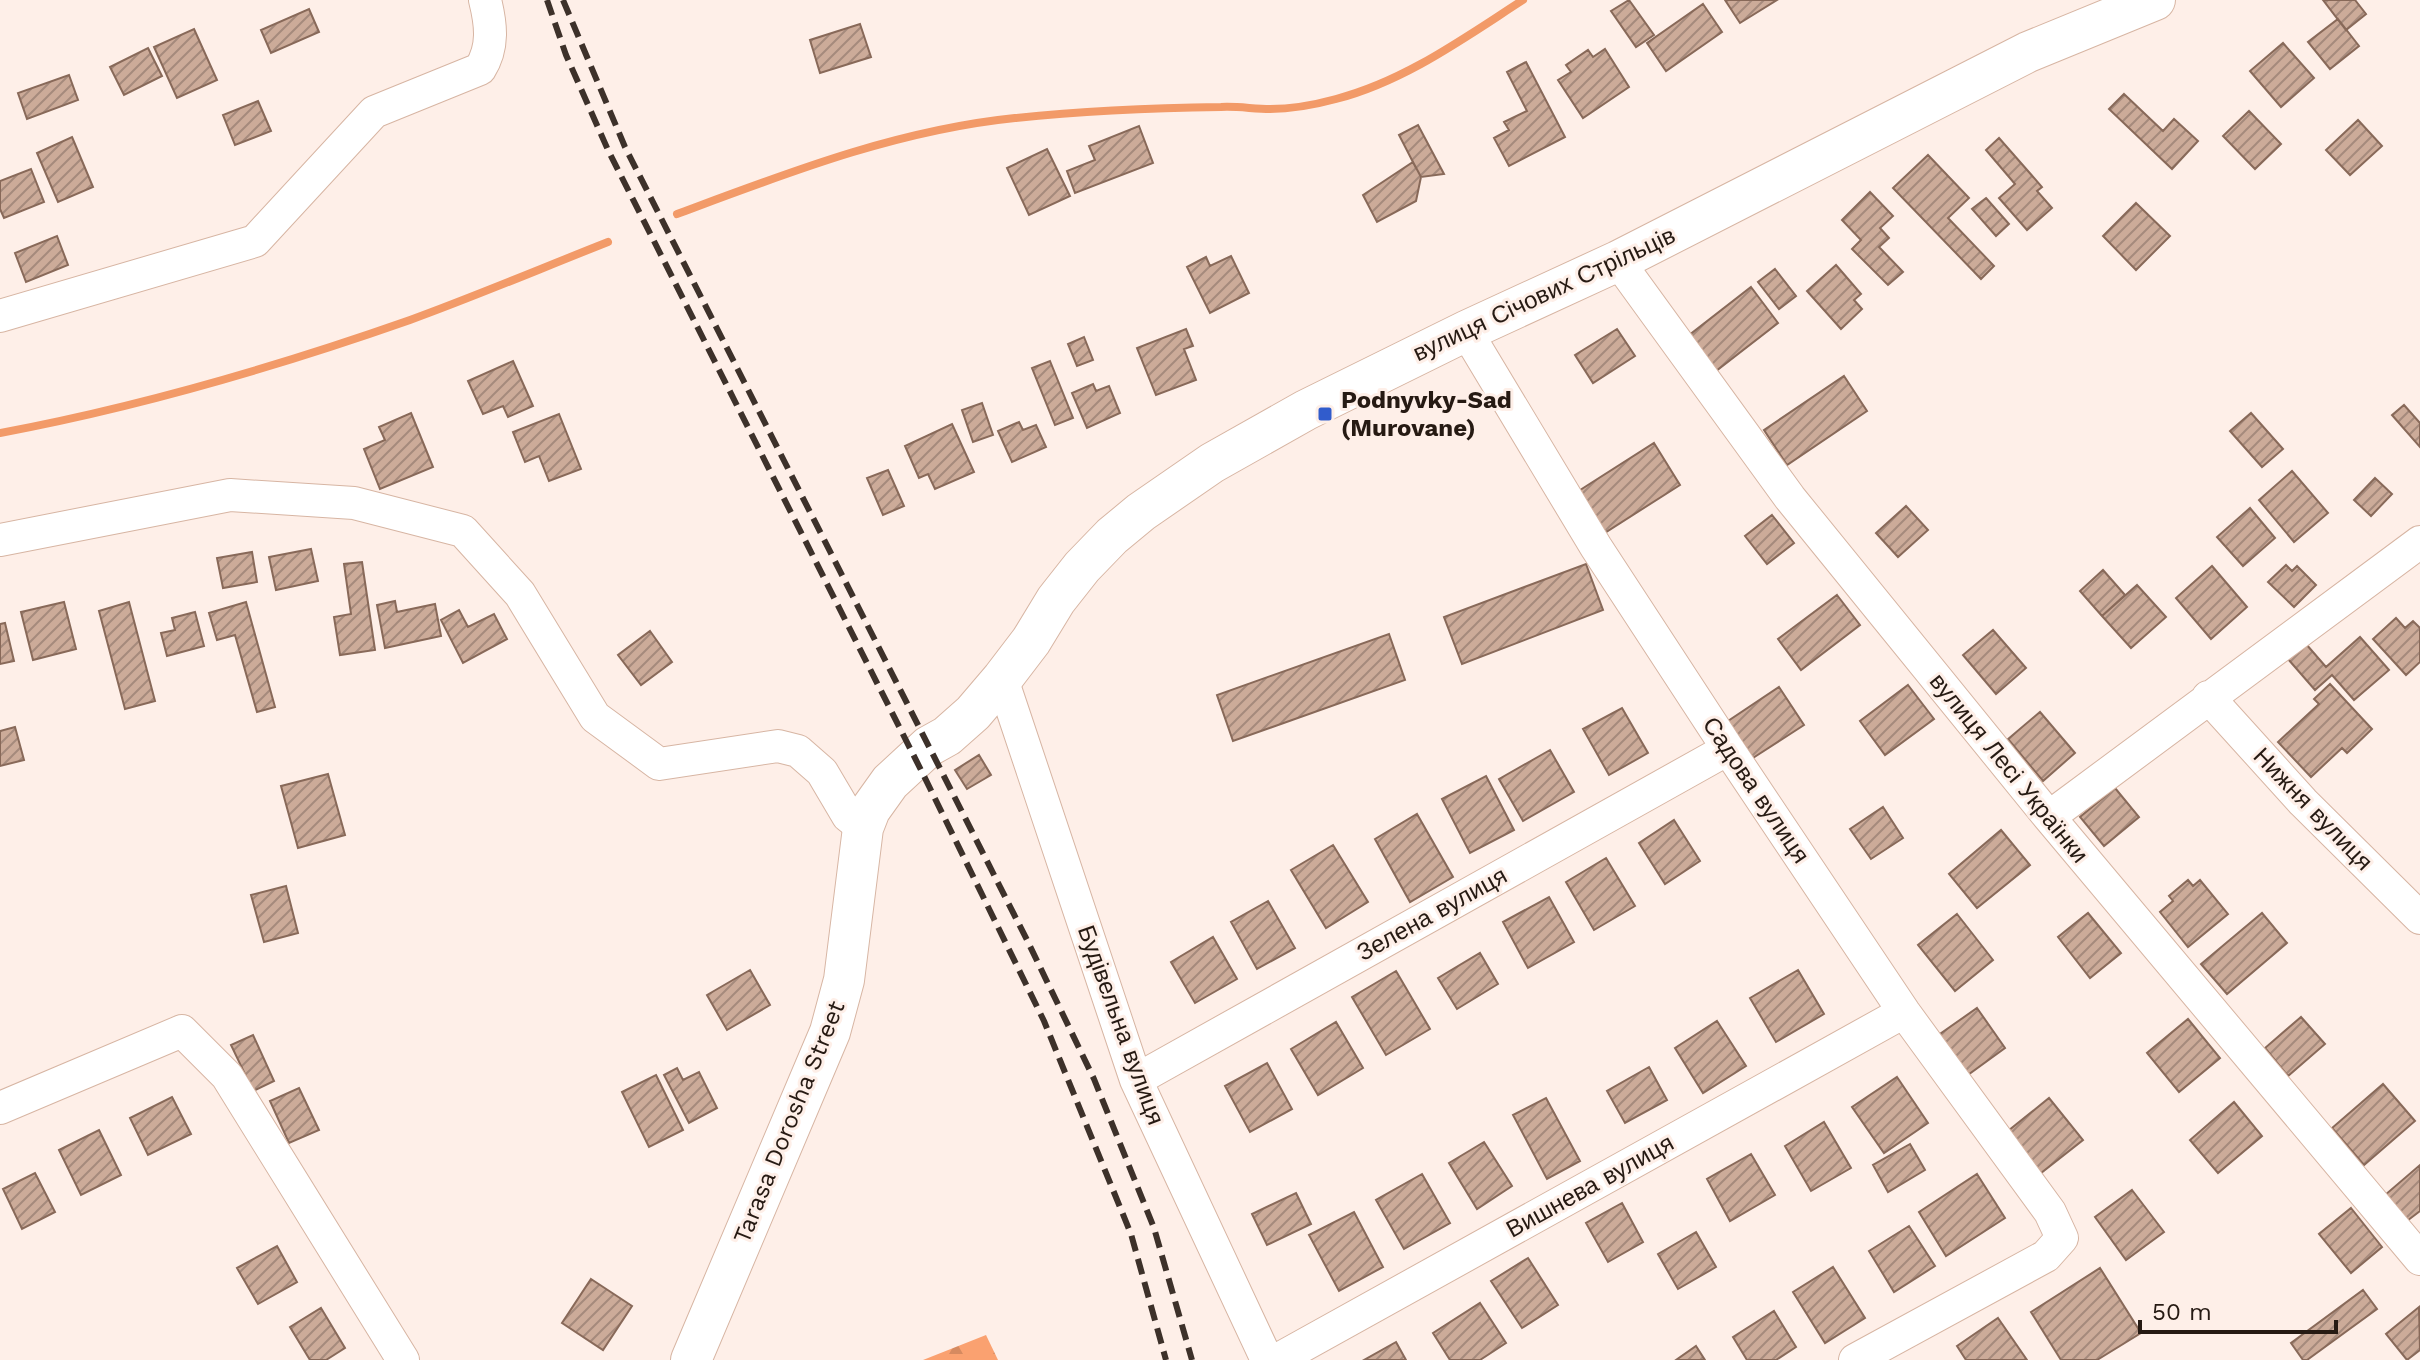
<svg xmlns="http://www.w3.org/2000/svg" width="2420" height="1360" viewBox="0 0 2420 1360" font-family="'Work Sans',sans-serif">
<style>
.forest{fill:url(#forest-firs)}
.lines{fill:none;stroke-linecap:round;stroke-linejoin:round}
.stream{stroke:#f29a68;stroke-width:8}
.building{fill:url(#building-hatch);stroke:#886959;stroke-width:2}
.minor-casing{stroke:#d7b5a3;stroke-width:34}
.tertiary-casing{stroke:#d7b5a3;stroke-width:42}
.minor{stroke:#fff;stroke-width:32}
.tertiary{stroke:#fff;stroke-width:40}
.rail{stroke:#3d312a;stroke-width:6;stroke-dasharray:16 8;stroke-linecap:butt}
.poi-dot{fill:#315ccc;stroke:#feefe8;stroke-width:3}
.labels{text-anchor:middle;stroke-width:6;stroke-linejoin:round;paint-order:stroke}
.street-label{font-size:24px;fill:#261a13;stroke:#feefe8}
.poi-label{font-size:24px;font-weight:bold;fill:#261a13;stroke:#feefe8;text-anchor:start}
</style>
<defs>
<pattern id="forest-firs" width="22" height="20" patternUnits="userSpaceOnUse" patternTransform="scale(2)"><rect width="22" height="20" fill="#faa170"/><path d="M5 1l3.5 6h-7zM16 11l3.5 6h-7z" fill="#d68a60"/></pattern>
<pattern id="building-hatch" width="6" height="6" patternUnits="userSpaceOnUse" patternTransform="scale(2)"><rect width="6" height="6" fill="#ccab99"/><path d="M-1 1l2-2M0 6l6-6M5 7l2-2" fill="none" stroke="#a58a7c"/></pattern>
</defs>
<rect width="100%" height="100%" fill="#feefe8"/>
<path class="forest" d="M986,1335l12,25h-75z"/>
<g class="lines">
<path class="stream" d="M677,214c110,-41 220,-84 338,-96 68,-7 138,-10 206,-11 16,-1 33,2 49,2 22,0 44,-4 66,-10 69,-18 128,-61 187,-99
M0,433c139,-26 276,-66 410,-113 66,-24 132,-52 198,-78"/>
</g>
<path class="building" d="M1629,0l25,35 -18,12 -25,-36z
M1725,0h52l-37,23z
M2323,0h32l11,14 -20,16z
M1703,4l19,28 -56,39 -19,-28z
M309,9l10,23 -48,21 -10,-23z
M2338,19l21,27 -29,23 -22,-27z
M860,24l11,33 -51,16 -10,-33z
M194,29l23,51 -40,18 -23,-51z
M2283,43l31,35 -33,29 -31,-36z
M148,48l14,28 -38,19 -14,-28z
M1605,49l24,38 -46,31 -25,-38 13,-8 -5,-7 22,-15 5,7z
M1526,62l39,75 -56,29 -15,-28 15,-8 -5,-8 23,-11 -20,-39z
M69,75l9,25 -51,19 -9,-26z
M2124,94l39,37 11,-12 24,22 -26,28 -63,-60z
M258,101l13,30 -36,14 -12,-30z
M2249,111l32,33 -26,25 -32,-33z
M2358,120l24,26 -32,29 -24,-25z
M1418,125l26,49 -23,3 -8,-15 3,6 -17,-33z
M1139,126l14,37 -78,30 -8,-22 28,-11 -6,-14z
M72,137l21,50 -35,15 -21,-49z
M1999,138l43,49 -5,4 15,17 -25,22 -28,-32 16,-14 -29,-34z
M1047,149l23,47 -41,19 -22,-47z
M1928,155l41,43 -21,20 46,48 -13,13 -88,-91z
M1413,162l8,15 -5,24 -39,21 -14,-27z
M31,169l13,33 -40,16 -4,-9v-28z
M1870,192l23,24 -13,12 9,10 -10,9 24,25 -15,13 -36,-36 9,-9 -19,-20z
M1986,198l23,26 -13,12 -24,-27z
M2136,203l34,33 -34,34 -33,-34z
M57,236l11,29 -42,17 -11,-29z
M1231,256l18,37 -39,20 -23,-46 19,-10 4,9z
M1836,265l25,29 -7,6 8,9 -21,20 -34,-38z
M1775,269l21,27 -17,13 -21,-27z
M1751,287l27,36 -62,48 -28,-35z
M1186,329l7,17 -9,3 12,31 -40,15 -19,-47z
M1617,329l18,27 -42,27 -18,-28z
M1084,337l9,23 -16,6 -9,-22z
M513,361l20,45 -25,11 -5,-11 -20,8 -15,-33z
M1050,361l23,57 -18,7 -23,-57z
M1844,376l23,35 -80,54 -23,-35z
M1093,384l3,7 13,-5 11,27 -33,15 -15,-35z
M982,403l11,32 -20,7 -11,-32z
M2404,405l16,18v24l-28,-32z
M411,413l22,54 -53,22 -16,-40 21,-9 -6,-13z
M2251,413l32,36 -21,18 -32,-36z
M559,414l22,55 -32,12 -10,-25 -14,6 -12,-30z
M1019,422l4,8 13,-5 10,22 -34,15 -14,-31z
M952,424l22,48 -39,17 -7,-15 -9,4 -14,-32z
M1654,443l26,42 -77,49 -26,-42z
M888,470l16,36 -21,9 -16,-37z
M2292,471l36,42 -34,29 -35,-42z
M2375,478l17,16 -21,22 -17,-16z
M1906,506l22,24 -30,27 -22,-24z
M2250,508l25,30 -32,28 -26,-29z
M1772,515l22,28 -27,21 -22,-28z
M311,549l7,32 -42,9 -7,-33z
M252,552l5,30 -34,6 -6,-30z
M362,562l13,88 -35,5 -6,-38 17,-3 -7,-50z
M1586,564l17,46 -141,54 -18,-47z
M2286,565l6,6 5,-5 19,19 -22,22 -26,-25z
M2212,566l35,41 -36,32 -35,-41z
M2103,570l22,25 -23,21 -22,-25z
M2137,585l29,32 -35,31 -29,-32z
M1837,595l23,30 -59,45 -23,-31z
M395,601l2,11 38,-8 6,32 -56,12 -8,-43z
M64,602l12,47 -43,11 -12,-48z
M129,602l26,99 -30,8 -26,-98z
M246,602l29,105 -18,5 -22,-77 -18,5 -8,-27z
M459,610l9,17 26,-13 13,25 -44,24 -22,-43z
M195,612l9,34 -37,10 -6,-23 14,-3 -3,-12z
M2396,618l9,10 8,-7 7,7v34l-14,13 -33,-36z
M5,623l9,38 -14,3v-40z
M1993,630l33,38 -30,26 -33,-39z
M650,631l22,31 -31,23 -23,-30z
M1389,634l16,46 -172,61 -16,-46z
M2360,637l29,33 -35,30 -22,-25 -17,15 -27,-31 18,-15 20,23z
M2330,684l42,45 -25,24 -5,-5 -31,29 -33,-35 41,-38 -5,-5z
M1908,685l26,34 -49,36 -25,-34z
M1779,687l25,38 -51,33 -25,-37z
M1622,708l26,45 -39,22 -26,-46z
M2040,712l35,41 -32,28 -35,-42z
M15,727l9,33 -24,6v-35z
M1550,750l24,42 -51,29 -24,-42z
M979,755l12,20 -24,14 -12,-19z
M328,774l17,61 -47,13 -17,-62z
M1486,776l28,54 -44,23 -28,-54z
M2115,788l24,29 -35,29 -24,-29z
M1883,807l20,31 -32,21 -21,-30z
M1417,814l36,63 -43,25 -35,-63z
M1674,820l26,41 -35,23 -26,-41z
M2001,830l29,35 -53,43 -28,-34z
M1333,845l35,57 -42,26 -35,-58z
M1606,858l29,48 -41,24 -28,-48z
M2188,880l5,6 7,-6 28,34 -40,33 -28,-35 13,-11 -4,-5z
M286,886l12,47 -34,9 -13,-47z
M1549,897l25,45 -46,26 -25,-46z
M1268,901l27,47 -38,21 -26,-47z
M2088,913l33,40 -31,25 -32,-41z
M2262,913l25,30 -60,51 -26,-30z
M1957,914l36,46 -38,31 -37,-46z
M1213,937l24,42 -42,24 -24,-41z
M1480,953l18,31 -41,25 -19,-31z
M750,970l20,35 -43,25 -20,-35z
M1798,970l26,44 -48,28 -26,-44z
M1396,971l34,58 -44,26 -34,-58z
M1977,1008l28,40 -40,29 -28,-41z
M2301,1017l24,27 -37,32 -23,-28z
M2188,1019l32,39 -41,34 -32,-39z
M1717,1021l29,45 -43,27 -28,-45z
M1336,1022l27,46 -45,27 -27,-46z
M253,1035l21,46 -21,10 -22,-46z
M1267,1063l25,46 -42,23 -25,-46z
M1649,1067l18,33 -42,23 -18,-32z
M677,1068l6,12 16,-8 18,36 -28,15 -25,-48z
M656,1075l27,55 -34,17 -27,-55z
M1897,1077l31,46 -44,30 -32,-46z
M2383,1084l32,37 -51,44 -32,-37z
M299,1088l20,42 -30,13 -19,-42z
M172,1097l19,37 -43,21 -18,-37z
M1546,1098l34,63 -33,18 -34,-64z
M2049,1098l34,42 -42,33 -33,-42z
M2234,1102l28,34 -44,37 -28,-33z
M1824,1122l27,46 -40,23 -26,-45z
M99,1130l22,45 -40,20 -22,-45z
M1484,1142l28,44 -35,23 -28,-46z
M1910,1144l15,26 -37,22 -15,-27z
M1751,1154l24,41 -45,26 -23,-42z
M2420,1165v46l-13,10 -22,-26z
M35,1173l20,39 -33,17 -19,-40z
M1422,1174l28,49 -46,26 -28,-49z
M1977,1174l28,44 -59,38 -27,-44z
M2132,1190l32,42 -38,28 -31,-43z
M1296,1193l15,31 -44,21 -15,-31z
M1622,1203l21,39 -35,20 -22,-39z
M2351,1208l31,39 -31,26 -32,-39z
M1354,1212l29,55 -44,24 -30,-56z
M1909,1226l26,40 -41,26 -25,-41z
M1696,1232l20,35 -38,22 -20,-35z
M277,1246l20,36 -39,22 -21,-36z
M1528,1258l30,47 -36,23 -31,-47z
M1833,1267l32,51 -40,25 -32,-51z
M2100,1268l41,65 -44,27h-36l-30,-48z
M591,1279l41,27 -29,44 -41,-27z
M2363,1290l14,19 -70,51h-4l-12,-17z
M1480,1303l26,40 -26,17h-30l-17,-27z
M2419,1307l1,43 -13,10 -21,-26z
M321,1308l24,40 -19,12h-16l-20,-33z
M1774,1311l22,36 -20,13h-29l-14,-23z
M1998,1318l29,42h-61l-9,-14z
M1396,1342l10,18h-42z
M1696,1346l9,14h-29z"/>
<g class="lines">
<g class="minor-casing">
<path id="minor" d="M1618,261l172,237 259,319 371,442
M0,316l255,-75 119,-129 106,-43c14,-22 11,-45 5,-69
M1466,331l130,216 132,202 176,263 146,200 12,26 -16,18 -191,104
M0,540l230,-45 124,8 109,28 57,63 75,123 64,47 119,-18 20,5 24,21 26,44 15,12
M1002,679l134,401 131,280
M2208,697l95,105 117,116
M2049,817l371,-275
M1136,1080l592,-331
M0,1108l182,-77 45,45 176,284
M1277,1360l627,-348"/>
</g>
<g class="tertiary-casing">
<path id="tertiary" d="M691,1360l139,-328 14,-52 19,-152 7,-18 20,-28 39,-36 18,-10 26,-23 29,-34 29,-38 25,-41 26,-33 30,-31 29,-24 71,-49 94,-53 160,-79 152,-70 410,-209 127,-52"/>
</g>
<use href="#minor" class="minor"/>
<use href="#tertiary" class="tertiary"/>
<path class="rail" d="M547,0l19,55 42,95 314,622 122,249 87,213 35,126
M563,0l62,147 402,793 67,139 60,149 38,132"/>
</g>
<rect class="poi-dot" x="1317" y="406" width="16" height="16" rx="4"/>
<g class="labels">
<g class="street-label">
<text transform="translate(1544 294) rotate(-25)" y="8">вулиця Січових Стрільців</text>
<text transform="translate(2009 768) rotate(51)" y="8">вулиця Лесі Українки</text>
<text transform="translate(1756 790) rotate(56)" y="8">Садова вулиця</text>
<text transform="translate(2313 809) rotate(46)" y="8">Нижня вулиця</text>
<text transform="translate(1432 914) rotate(-29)" y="8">Зелена вулиця</text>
<text transform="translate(1121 1025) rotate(70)" y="8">Будівельна вулиця</text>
<text transform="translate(789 1122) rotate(-68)" y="8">Tarasa Dorosha Street</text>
<text transform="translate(1590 1186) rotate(-29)" y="8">Вишнева вулиця</text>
</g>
<g class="poi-label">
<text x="1341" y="408">Podnyvky-Sad<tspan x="1341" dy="28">(Murovane)</tspan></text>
</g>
</g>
<path d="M2140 1320v12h196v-12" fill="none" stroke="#261a13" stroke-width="4"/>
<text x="2152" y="1320" font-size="24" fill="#261a13" stroke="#feefe8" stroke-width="6" paint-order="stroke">50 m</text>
</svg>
